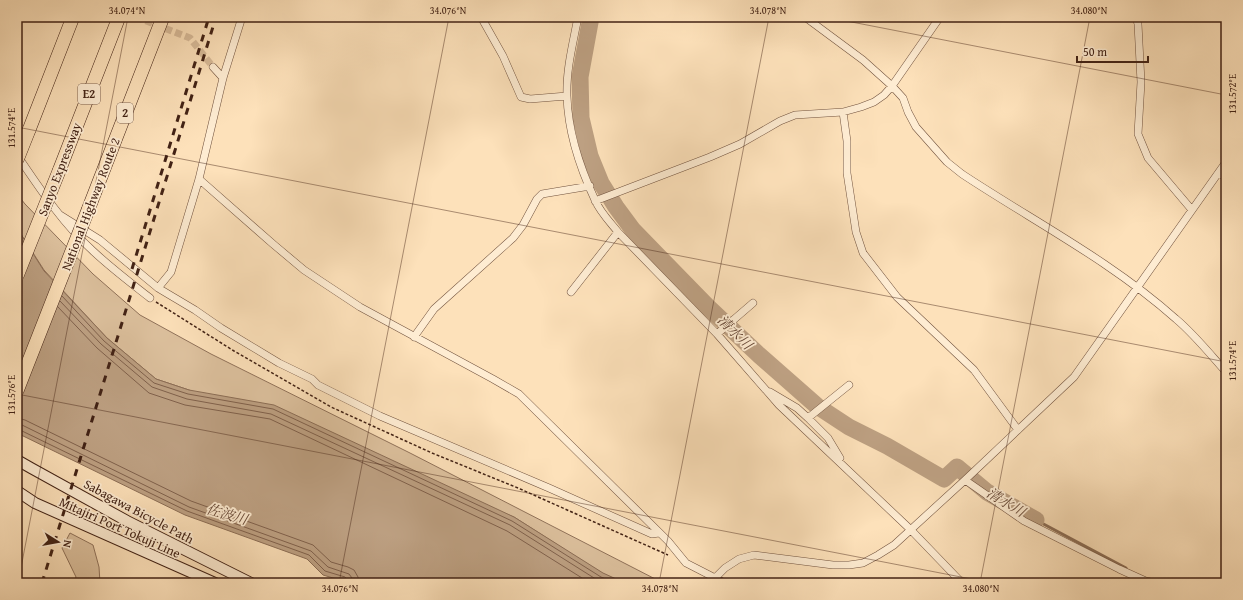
<svg xmlns="http://www.w3.org/2000/svg" width="1243" height="600" viewBox="0 0 1243 600" font-family="'Gentium Book Plus','Noto Serif JP',serif">
<style>
.green{fill:#ddc19e;stroke:#90725a}
.water{fill:#bda082;stroke:#8c6e56}
.lines{fill:none;stroke-linecap:round;stroke-linejoin:round}
.shore{stroke:#80614c;stroke-width:1}
.stream{stroke:#8c6e56;stroke-width:3}
.river{stroke:#bda082;stroke-width:17}
.street-tunnel{stroke:#d8bb99;stroke-width:7;stroke-dasharray:7 3.5;stroke-linecap:butt}
.street-casing{stroke:#71523e;stroke-width:8}
.secondary-casing{stroke:#422215;stroke-width:12}
.highway-casing{stroke:#422215;stroke-width:14}
.path{stroke:#422215;stroke-width:1.5;stroke-dasharray:3 2;stroke-linecap:butt}
.street{stroke:#feecd2;stroke-width:7}
.secondary{stroke:#feecd2;stroke-width:10}
.highway{stroke:#fde1ba;stroke-width:13}
.rail{stroke:#422215;stroke-width:3;stroke-dasharray:7 7;stroke-linecap:butt}
.highway-bridge-casing{stroke:#422215;stroke-width:14;stroke-linecap:butt}
.highway-bridge{stroke:#fde1ba;stroke-width:13}
.ticks{fill:none;stroke:#422215;stroke-width:1;stroke-opacity:0.45}
.labels{text-anchor:middle;stroke-width:3.5;stroke-linejoin:round;paint-order:stroke}
.shield{fill:#feecd2;stroke:#7a5f4e;stroke-width:1}
.shield-label{font-size:12px;font-weight:bold;fill:#422215}
.street-label{font-size:13px;fill:#422215;stroke:#feecd2}
.water-label{font-size:14px;font-style:italic;fill:#674836;stroke:#feecd2}
.neatline{fill:none;stroke:#422215;stroke-width:1.5}
.ticks-label{font-size:10px;text-anchor:middle;fill:#422215}
</style>
<rect width="100%" height="100%" fill="#fde1ba"/>
<filter id="stains"><feTurbulence type="fractalNoise" baseFrequency=".005" numOctaves="4"/><feColorMatrix values="0 0 0 0 .2 0 0 0 0 .09 0 0 0 0 .02 0 0 0 .5 -.17"/></filter>
<radialGradient id="worn" r=".72"><stop offset=".6" stop-color="#630" stop-opacity="0"/><stop offset="1" stop-color="#630" stop-opacity=".3"/></radialGradient>
<path class="green" d="M17,194l8,10 68,70 47,41 71,39 199,99 253,130h-38l-22,-9 -89,-57 -325,-127 -33,-11 -49,-41 -63,-68 -27,-42z
M70,533l23,12 6,22 1,16h-26l2,-6 -14,-29z"/>
<path class="water" d="M17,228l27,43 63,67 49,41 33,11 85,15 240,112 89,56 22,10h-275l-27,-8 -16,-16 -122,-44 -168,-82z"/>
<g class="lines">
<path class="shore" d="M62,296l42,45 50,42 34,11 85,15 239,112 89,56 14,6
M60,301l41,43 51,43 35,12 84,15 239,111 92,58
M58,307l39,41 52,45 36,12 85,14 237,112 83,52
M17,418l8,2 166,81 122,44 18,17 17,5 6,3 4,7 1,6
M17,424l5,1 167,82 122,44 17,16 21,7 3,4 1,5
M17,429l3,1 167,81 122,44 16,16 20,6 3,3v3"/>
<path class="stream" d="M1036,520l90,48
M1149,579l10,4"/>
<path class="river" d="M591,17l-11,60 1,41 9,38 11,27 15,24 17,23 75,77 51,48 58,51 32,21 38,19 57,33 13,-12 30,25 49,28"/>
<path class="street-tunnel" d="M136,17l54,21 23,29"/>
<g class="street-casing">
<path id="street" d="M481,17l22,39 18,41 9,2 37,-3
M578,17c-5,26 -12,53 -11,79 1,35 13,72 28,104 5,12 15,22 23,32l99,102 62,71 132,125 51,53
M805,17l58,43 29,26 11,12 5,14 8,15 31,35 15,12c71,47 149,87 214,145 18,15 34,35 50,53
M1136,17l2,7 3,58 -3,52 10,24 44,52
M213,67l10,11
M843,112l4,29v32l9,59 7,21 34,44 77,73 44,60
M17,155c23,34 46,69 76,96 18,17 38,32 57,47
M1219,172l7,6
M199,179l74,65 31,26 56,37 133,72 26,15 149,147 18,22 39,20
M595,201l115,-44 30,-13 40,-23 15,-6 48,-3 18,-5 13,-5 10,-7 8,-9 48,-69
M60,215l40,25 58,48 37,22 26,18 58,35 33,16 6,6 62,31 169,72 103,46 7,-1
M158,288l13,-16 28,-93 24,-101 19,-61
M571,292l47,-60
M717,334l36,-31
M414,337l20,-28 79,-71 10,-13 14,-26 5,-5 48,-8
M770,392l27,16 11,10 20,20 12,20
M808,418l41,-33
M965,480l59,41 95,48 31,14
M713,583l2,-5 10,-10 14,-9 15,-4 79,10h16l14,-2 15,-8 16,-10 71,-65 109,-103 152,-215"/>
</g>
<g class="secondary-casing">
<path id="secondary" d="M17,460l14,8 96,53 124,62
M17,491l18,12 180,80"/>
</g>
<g class="highway-casing">
<path id="highway" d="M29,130l44,-113
M59,171l60,-154
M88,210l75,-193"/>
</g>
<path class="path" d="M156,302l78,49 97,56 101,46 86,35 150,67"/>
<use href="#street" class="street"/>
<use href="#secondary" class="secondary"/>
<use href="#highway" class="highway"/>
<path class="rail" d="M132,269l77,-252
M42,583l174,-566"/>
<g class="highway-bridge-casing">
<path id="highway-bridge" d="M17,160l12,-30
M17,276l42,-105
M17,391l71,-181"/>
</g>
<use href="#highway-bridge" class="highway-bridge"/>
</g>
<path class="ticks" d="M826,17l400,78M17,127l1209,235M17,394l975,189M18,583l110,-566M339,583l110,-566M659,583l110,-566M980,583l110,-566"/>
<g class="labels">
<g class="shield">
<rect x="78" y="84" width="22" height="20" rx="3"/>
<rect x="117" y="103" width="16" height="20" rx="3"/>
</g>
<g class="shield-label">
<text x="89" y="98">E2</text>
<text x="125" y="117">2</text>
</g>
<g class="street-label">
<text transform="translate(59 169) rotate(-69)" y="5">Sanyo Expressway</text>
<text transform="translate(90 204) rotate(-69)" y="5">National Highway Route 2</text>
<text transform="translate(139 511) rotate(28)" y="5">Sabagawa Bicycle Path</text>
<text transform="translate(120 527) rotate(24)" y="5">Mitajiri Port Tokuji Line</text>
</g>
<g class="water-label">
<text transform="translate(735 332) rotate(45)" y="5">清水川</text>
<text transform="translate(1006 502) rotate(31)" y="5">清水川</text>
<text transform="translate(227 514) rotate(16)" y="5">佐波川</text>
</g>
</g>
<rect width="1243" height="600" fill="none" stroke="#fde1ba" stroke-width="44"/>
<g transform="translate(58 542) rotate(101)" stroke="#feecd2" stroke-width="3" paint-order="stroke">
<path d="M0-3L7 15L0 10L-7 15Z" fill="#422215"/>
<text y="-6" font-size="11" font-weight="bold" text-anchor="middle" fill="#422215">N</text>
</g>
<path d="M1077 56v6h71v-6" fill="none" stroke="#422215" stroke-width="2"/>
<text x="1083" y="56" font-size="12" fill="#422215" stroke="#feecd2" stroke-width="3" paint-order="stroke">50 m</text>
<rect x="22" y="22" width="1199" height="556" class="neatline"/>
<g class="ticks-label">
<text x="127" y="14">34.074°N</text>
<text x="448" y="14">34.076°N</text>
<text x="768" y="14">34.078°N</text>
<text x="1089" y="14">34.080°N</text>
<text transform="translate(1232 94) rotate(-90)" y="4">131.572°E</text>
<text transform="translate(11 128) rotate(-90)" y="4">131.574°E</text>
<text transform="translate(1232 361) rotate(-90)" y="4">131.574°E</text>
<text transform="translate(11 395) rotate(-90)" y="4">131.576°E</text>
<text x="340" y="592">34.076°N</text>
<text x="660" y="592">34.078°N</text>
<text x="981" y="592">34.080°N</text>
</g>
<rect width="100%" height="100%" filter="url(#stains)"/>
<rect width="100%" height="100%" fill="url(#worn)"/>
</svg>
